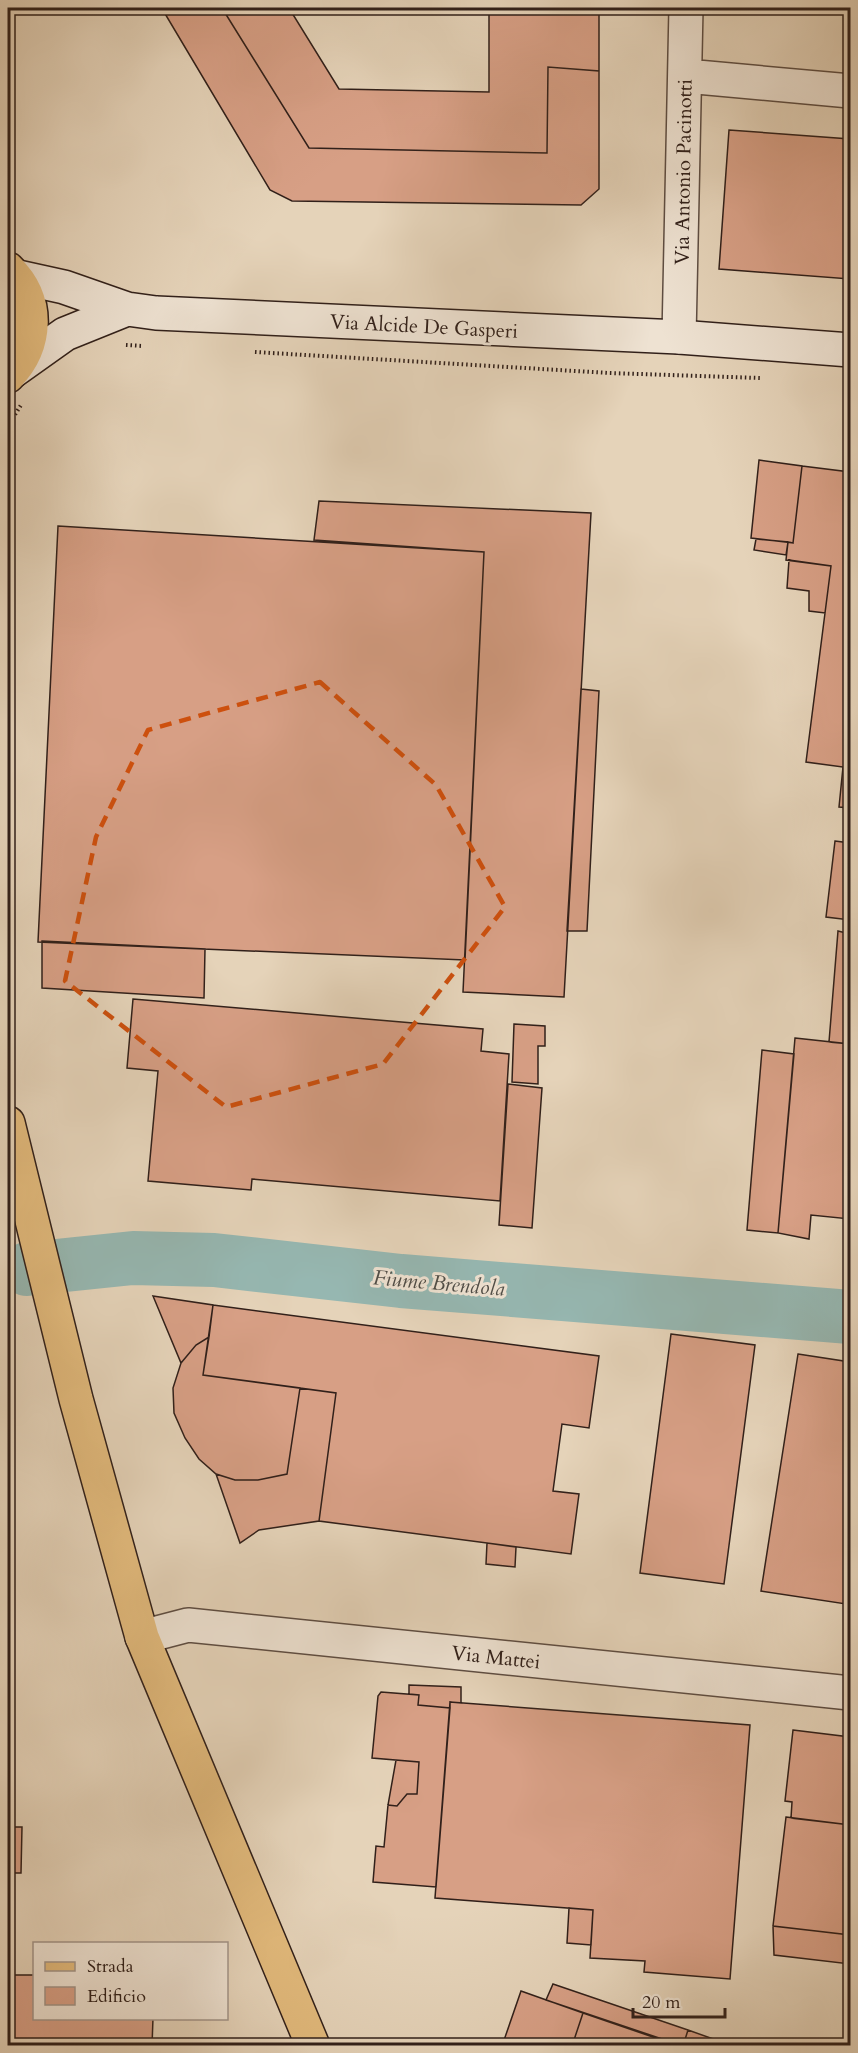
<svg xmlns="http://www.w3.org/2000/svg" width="858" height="2053" viewBox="0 0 858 2053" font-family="Cardo,serif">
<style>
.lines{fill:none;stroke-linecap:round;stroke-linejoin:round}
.stream{stroke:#6e7b75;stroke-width:9}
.river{stroke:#96b7b1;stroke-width:54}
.building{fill:#d79f85;stroke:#31201a;stroke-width:1.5}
.minor-casing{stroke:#5e4d42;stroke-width:36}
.secondary-casing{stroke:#31201a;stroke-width:36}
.primary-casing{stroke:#31201a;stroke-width:36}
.path{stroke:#31201a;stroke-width:4;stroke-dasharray:1.5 3;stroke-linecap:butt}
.minor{stroke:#eee2d2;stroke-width:33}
.secondary{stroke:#eee2d2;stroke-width:33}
.primary{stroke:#e2ba7c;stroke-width:33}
.marked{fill:none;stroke:#cd500e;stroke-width:4.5;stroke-dasharray:12 8;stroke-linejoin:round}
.labels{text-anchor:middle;stroke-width:6;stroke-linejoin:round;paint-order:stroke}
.street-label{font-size:20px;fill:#31201a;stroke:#eee2d2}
.water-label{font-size:21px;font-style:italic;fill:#4f4d47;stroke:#eee2d2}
</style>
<rect width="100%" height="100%" fill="#e5d3b9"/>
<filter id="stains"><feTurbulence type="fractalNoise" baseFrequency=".00333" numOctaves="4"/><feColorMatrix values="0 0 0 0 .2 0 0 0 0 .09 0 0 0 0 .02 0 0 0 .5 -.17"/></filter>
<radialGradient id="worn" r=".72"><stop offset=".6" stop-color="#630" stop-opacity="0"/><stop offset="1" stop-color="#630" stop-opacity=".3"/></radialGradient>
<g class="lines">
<path class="stream" d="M8,1276l19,-7"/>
<path class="river" d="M27,1269l106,-11 81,2 187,21 449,36"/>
</g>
<path class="building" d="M172,8h50l87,140 238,5 1,-86 51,4v118l-18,16 -289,-4 -22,-11 -106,-178z
M222,8h67l50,81 150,3v-79l110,-2v60l-51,-4 -1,86 -238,-5z
M491,8h108v3l-108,2z
M729,130l121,9v140l-131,-10z
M759,460l43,6 -9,77 -42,-5z
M802,466l48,6v296l-44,-6 25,-196 -45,-6 2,-18 5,1z
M319,501l272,12 -27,484 -101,-5 21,-440 -170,-12z
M58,526l426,26 -19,408 -427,-18z
M756,539l32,3 -2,13 -32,-5z
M789,560l42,6 -6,47 -16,-2v-20l-22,-3z
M581,689l18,2 -12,240h-20z
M843,767l7,1v40l-11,-1z
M835,841l15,2v77l-24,-3z
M838,931l12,3v110l-21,-2z
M42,941l163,8 -1,49 -162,-10z
M133,999l350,30 -2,22 28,3 -9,147 -248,-22 -1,11 -103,-9 10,-110 -31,-3z
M514,1024l31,2v20h-7v38l-26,-2z
M795,1038l55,6v175l-39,-4 -2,24 -31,-6z
M762,1050l32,4 -16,179 -31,-3z
M508,1084l34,4 -10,140 -33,-3z
M153,1296l60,9 -4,32 -13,8 -15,18z
M213,1305l386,51 -10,72 -27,-4 -9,67 26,3 -8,60 -252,-33 17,-128 -133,-18z
M671,1334l84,11 -31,239 -84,-11z
M209,1337l-6,38 97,13 -13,86 -29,6h-23l-19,-6 -17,-15 -14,-21 -11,-25 -1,-25 8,-25 15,-18z
M798,1354l52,8v212l-4,30 -85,-13z
M300,1388l36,5 -17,128 -60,9 -19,13 -24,-69 19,6h23l29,-6z
M487,1543l29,4 -1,20 -29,-3z
M409,1685l52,2v16l-11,-1v6l-32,-3 1,-10 -10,-1z
M381,1692l38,3 -1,10 32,3 -14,179 -63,-5 3,-36 8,1 4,-42 9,1 10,-12h10l2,-32 -47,-4 6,-62z
M450,1702l300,23 -20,254 -86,-7 1,-11 -55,-3 3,-48 -158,-12z
M793,1730l57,7v88l-59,-7 1,-16 -7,-1z
M396,1760l23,2 -2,32h-10l-10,12 -9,-1z
M786,1817l64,8v110l-77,-9z
M8,1827h14l-1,46h-13z
M569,1908l24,2 -2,35 -24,-2z
M773,1926l77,9v29l-76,-9z
M8,1975h26v43h119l-1,28h-144z
M553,1984l135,46 -5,16 -137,-46z
M521,1991l62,22 -11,33h-70z
M583,2013l96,33h-107z
M688,2030l45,16h-50z"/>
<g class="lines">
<g class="minor-casing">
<path id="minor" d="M686,76l164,15
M679,337l7,-329
M142,1637l46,-12 662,68"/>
</g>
<g class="secondary-casing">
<path id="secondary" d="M14,276l50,11 63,22 29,4 523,24 171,13
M13,371l52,-37 62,-25"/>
</g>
<g class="primary-casing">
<path id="primary" d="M8,269c32,31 30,76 0,107
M8,1123l68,276 66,238 171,409"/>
</g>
<path class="path" d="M126,345l17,1
M255,352l354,21 151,5
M8,426l13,-21"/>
<use href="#minor" class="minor"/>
<use href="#secondary" class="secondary"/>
<use href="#primary" class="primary"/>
</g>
<path class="marked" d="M320,682l116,103 69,122 -122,157 -157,43 -161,-126 31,-144 52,-107z"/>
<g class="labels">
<g class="street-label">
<text transform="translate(683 172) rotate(-89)" y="7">Via Antonio Pacinotti</text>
<text transform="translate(424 326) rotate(3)" y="7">Via Alcide De Gasperi</text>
<text transform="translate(496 1657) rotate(6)" y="7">Via Mattei</text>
</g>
<g class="water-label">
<text transform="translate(439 1283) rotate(5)" y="7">Fiume Brendola</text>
</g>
</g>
<rect width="858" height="2053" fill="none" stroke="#e5d3b9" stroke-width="30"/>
<rect x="9" y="9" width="840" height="2035" fill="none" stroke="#31201a" stroke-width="3"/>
<rect x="15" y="15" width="828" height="2023" fill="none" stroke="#31201a" stroke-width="1.5"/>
<rect x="33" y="1942" width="195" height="78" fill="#eee2d2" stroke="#a29488" stroke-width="1.5"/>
<rect x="45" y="1962" width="30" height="9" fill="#e2ba7c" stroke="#a29488" stroke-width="1.5"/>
<text x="87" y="1972" font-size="18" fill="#31201a">Strada</text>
<rect x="45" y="1987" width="30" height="18" fill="#d79f85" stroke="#a29488" stroke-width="1.5"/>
<text x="87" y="2002" font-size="18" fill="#31201a">Edificio</text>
<path d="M633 2008v9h92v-9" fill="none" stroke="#31201a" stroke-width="3"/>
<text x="642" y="2008" font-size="18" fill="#31201a" stroke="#eee2d2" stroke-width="4.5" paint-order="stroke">20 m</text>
<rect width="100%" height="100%" filter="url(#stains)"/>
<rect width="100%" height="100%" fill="url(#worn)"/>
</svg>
